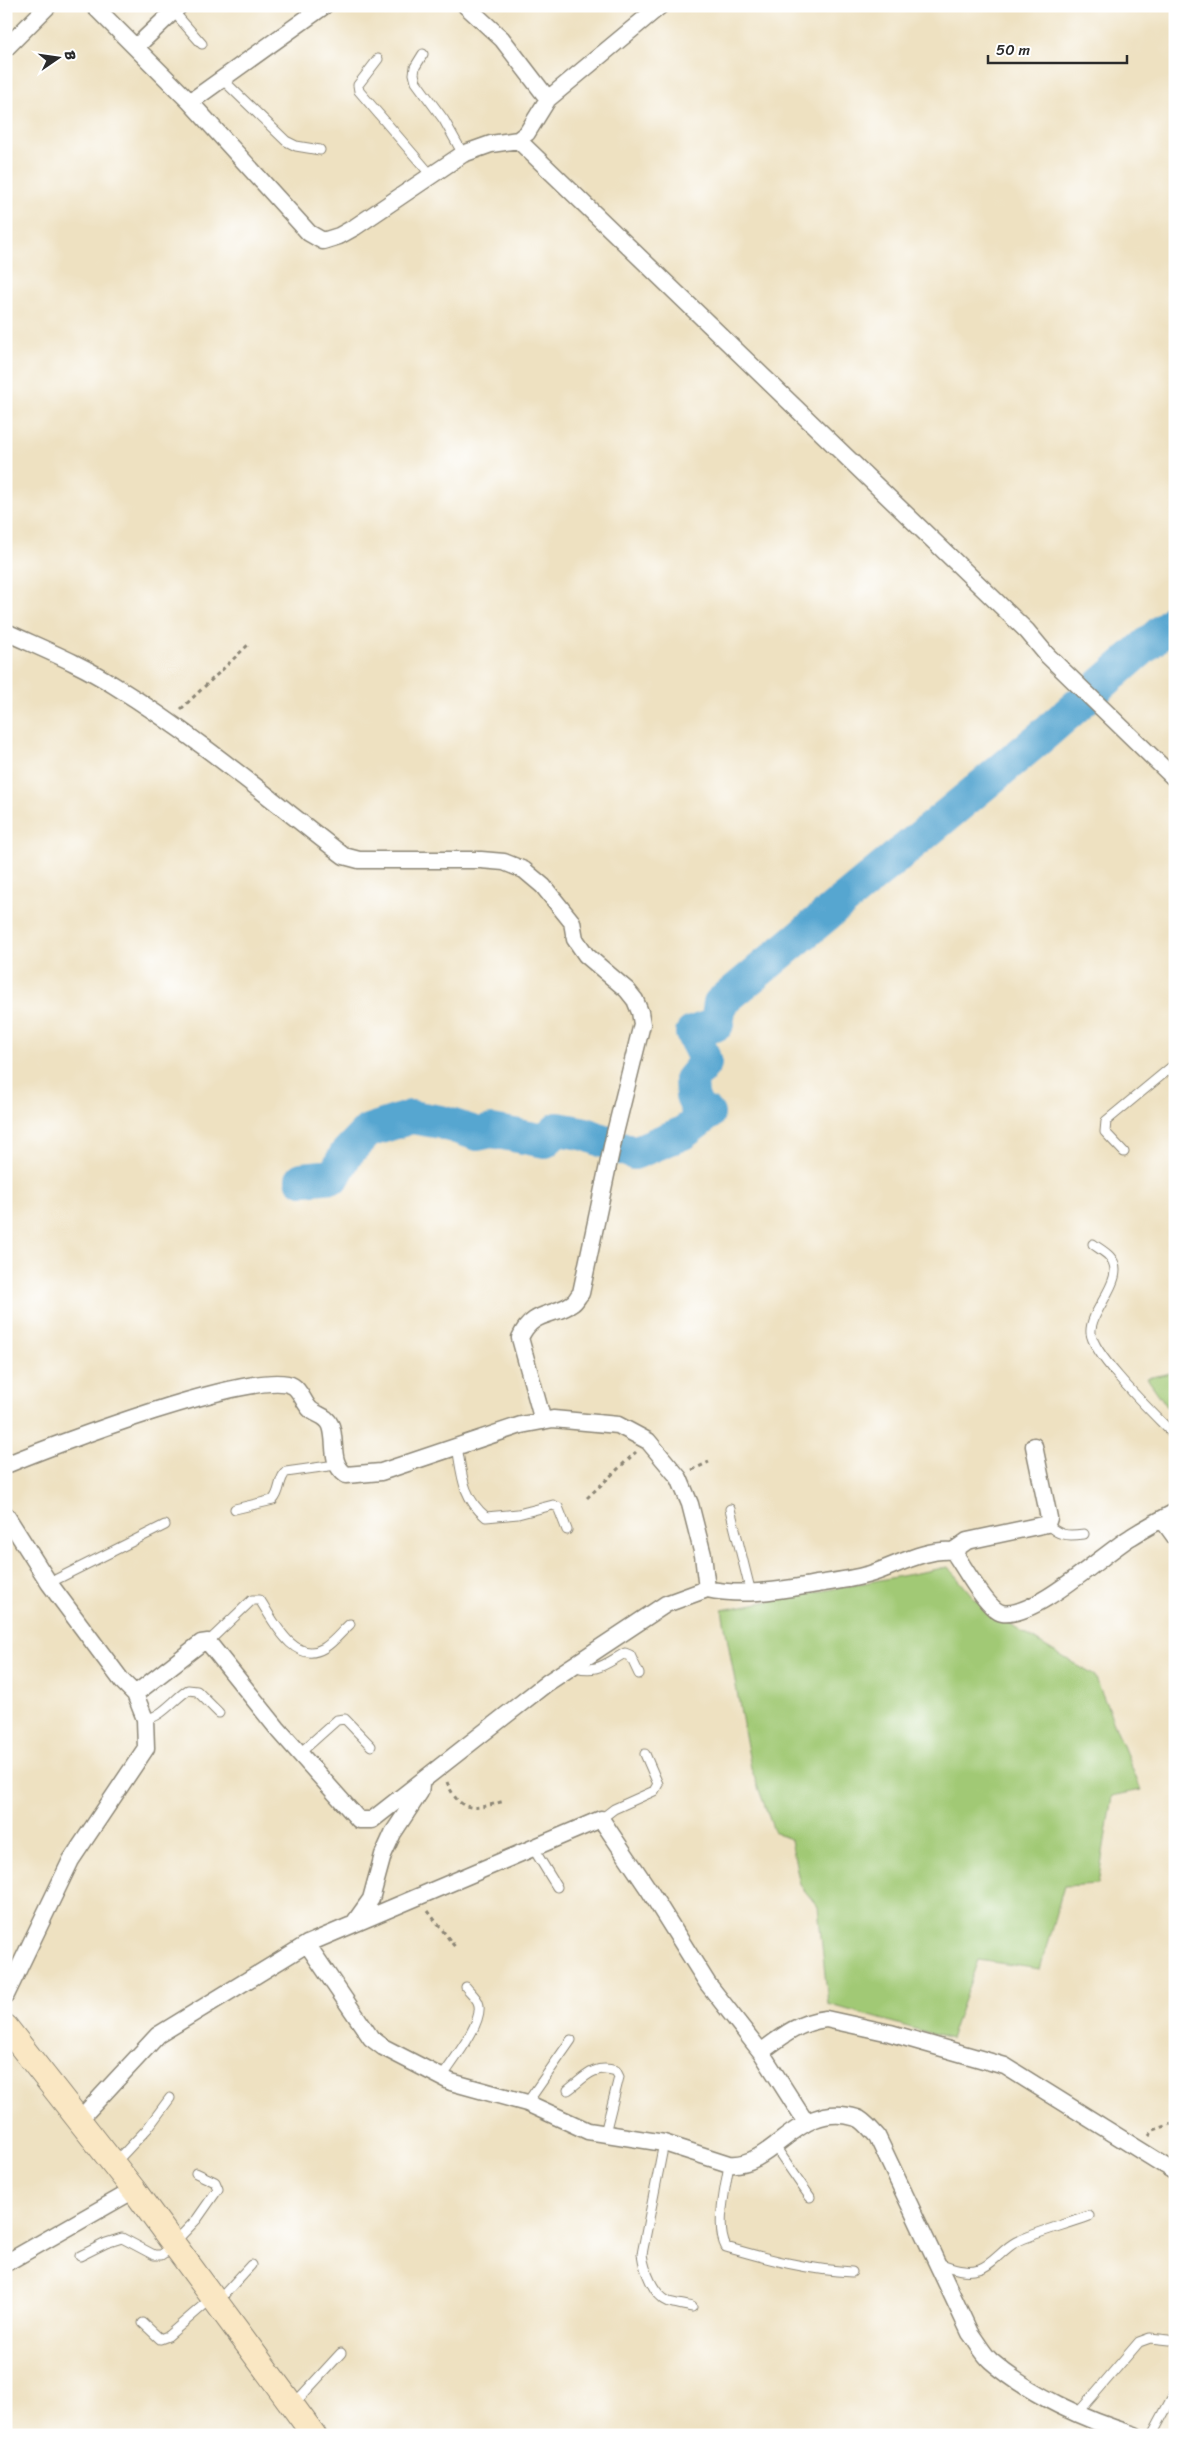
<svg xmlns="http://www.w3.org/2000/svg" width="1181" height="2441" viewBox="0 0 1181 2441" font-family="Sriracha,sans-serif">
<style>
.green{fill:#a1c974;stroke:#667a50}
.lines{fill:none;stroke-linecap:round;stroke-linejoin:round}
.river{stroke:#56a6d0;stroke-width:34}
.lane-casing{stroke:#8c8676;stroke-width:11}
.street-casing{stroke:#8c8676;stroke-width:19}
.secondary-casing{stroke:#8c8676;stroke-width:26}
.path{stroke:#8c8676;stroke-width:3;stroke-dasharray:4 4;stroke-linecap:butt}
.lane{stroke:#fff;stroke-width:9}
.street{stroke:#fff;stroke-width:16}
.secondary{stroke:#fae7c3;stroke-width:24}
</style>
<rect width="100%" height="100%" fill="#fff"/>
<filter id="ink" filterUnits="userSpaceOnUse"><feTurbulence type="fractalNoise" baseFrequency=".02" numOctaves="2"/><feDisplacementMap in="SourceGraphic" scale="10" xChannelSelector="R" yChannelSelector="G"/><feConvolveMatrix kernelMatrix="1 2 1 2 8 2 1 2 1" color-interpolation-filters="sRGB"/></filter>
<filter id="wash" filterUnits="userSpaceOnUse"><feTurbulence type="fractalNoise" baseFrequency=".0096" numOctaves="4" result="noise"/><feDisplacementMap in="SourceGraphic" scale="20" xChannelSelector="R" yChannelSelector="G"/><feGaussianBlur stdDeviation="1.12" result="paint"/><feColorMatrix in="noise" values="0 0 0 0 0 0 0 0 0 0 0 0 0 0 0 0 0 1.4 0 .05"/><feComposite in="paint" operator="in"/></filter>
<g filter="url(#wash)">
<rect width="100%" height="100%" fill="#eee1c1"/>
<path class="green" d="M1175,1372v46l-28,-40z
M948,1567l27,32 40,29 80,48 46,114 -29,6 -14,88 -34,2 -24,83 -62,-9 -28,79 -122,-35 -10,-97 -18,-22 -9,-45 -17,-9 -23,-63 -29,-158z"/>
<g class="lines">
<path class="river" d="M302,1179l32,-3 12,-22 22,-23 43,-14 30,5 37,12 14,-3 53,10 13,-12 28,5 48,19 49,-20 25,-19 -10,-4 -6,-14 -1,-16 14,-17c-2,-12 -8,-19 -13,-30l25,-9 3,-21 321,-266 134,-117"/>
</g>
</g>
<g filter="url(#ink)">
<g class="lines">
<g class="lane-casing">
<path id="lane" d="M173,11l29,33
M423,54l-8,13 -1,7 2,8 28,38 19,34
M378,59l-20,26 1,6 72,84
M223,80l63,61 10,5 24,4
M1124,1152l-19,-20 1,-11 69,-57
M1093,1244c5,4 11,7 16,12 21,21 -20,53 -18,77 2,23 66,84 84,103
M457,1446c5,29 5,51 29,71l32,-3 35,-9 5,2 9,23
M235,1509l38,-9c8,-8 5,-21 13,-28l50,-7
M730,1509l21,84
M1047,1524c12,12 20,12 37,10
M49,1583l116,-58
M208,1642l44,-42h8c13,20 34,66 64,48 10,-6 18,-17 26,-24
M573,1666c23,8 32,-2 52,-13l5,2 9,19
M145,1719c16,-1 29,-20 43,-29l9,1 22,22
M300,1753l37,-33 8,-1 26,27
M601,1819l13,-10 40,-18 4,-7 -13,-30
M533,1848l24,39
M442,2077c10,-15 44,-57 36,-75 -2,-5 -9,-11 -12,-15
M568,2090c17,-13 26,-26 48,-19l3,6 -14,56
M527,2103l44,-63
M664,2143l-22,111c2,15 11,41 27,48 7,2 16,3 23,5
M774,2145l36,52
M115,2163l32,-34 23,-31
M729,2164c-3,23 -14,63 -3,83 41,12 83,23 126,25
M175,2242l22,-23 21,-30 -3,-7 -19,-9
M80,2256l26,-13 16,-5 32,17h7l13,-9
M938,2263c14,5 27,10 41,6 12,-3 25,-21 37,-27 23,-11 49,-17 73,-26
M217,2302l34,-37
M143,2323l17,16 8,-3 45,-39
M293,2405l48,-52
M1078,2413l61,-71 11,-4 19,2
M1152,2435l23,-43"/>
</g>
<g class="street-casing">
<path id="street" d="M94,6l96,96 119,131 14,8 16,-5 16,-9 108,-73 28,-10 27,-4 9,-7 21,-34 -46,-60 -36,-33
M136,47l43,-41
M6,48l42,-42
M548,99l112,-93
M190,102l134,-96
M518,140l509,491 20,24 128,124
M6,632c37,17 75,32 109,54 81,50 154,112 229,170l15,4h122l23,2 20,8 19,16 29,36 3,17 11,16 41,35 8,10 5,12 2,12 -28,113 -33,156c-3,3 -5,8 -8,10 -19,14 -41,7 -53,35l23,83
M6,1465c42,-18 254,-99 287,-79 8,5 11,18 18,24 8,6 16,6 20,16 6,18 -2,36 15,49l35,-3 140,-47 32,-6 65,6 30,16 31,37 11,26 13,51 4,34c37,8 73,1 110,-5 19,-3 38,-5 56,-11 24,-8 54,-25 80,-22l14,-10 80,-17 2,-6 -15,-72
M6,1515l43,68 73,98 13,13 10,25 1,29 -75,112 -65,135
M1162,1519l13,18
M953,1551c10,14 34,59 49,62 32,6 101,-59 129,-76 14,-9 29,-17 44,-25
M135,1694l66,-51 7,-1 69,86 82,92h13l175,-137 119,-79 41,-15
M354,1923l17,-24 12,-44 10,-22 27,-41 1,-7
M307,1944l64,94 12,9 68,35 76,21 61,28 76,12 65,21c46,4 68,-65 128,-46 7,2 15,13 20,18l93,197c7,9 13,21 21,28 39,34 94,59 144,74
M761,2052c21,-16 38,-30 65,-33l64,14 115,33 170,106
M80,2119l78,-84 149,-91 294,-125 48,71 59,94 53,68 44,69
M6,2263l128,-73"/>
</g>
<g class="secondary-casing">
<path id="secondary" d="M6,2027l128,163 180,245"/>
</g>
<path class="path" d="M181,709l67,-64
M692,1470l17,-8
M587,1498l49,-46
M447,1782c13,32 27,28 57,19
M428,1911l27,36
M1149,2136l5,-6 21,-7"/>
<use href="#lane" class="lane"/>
<use href="#street" class="street"/>
<use href="#secondary" class="secondary"/>
</g>
</g>
<rect width="1181" height="2441" fill="none" stroke="#fff" stroke-width="25"/>
<g transform="translate(58 58) rotate(77)" stroke="#ffffff" stroke-width="4" paint-order="stroke">
<path d="M0-4L9 19L0 12L-9 19Z" fill="#2b2b2b"/>
<text y="-8" font-size="14" font-weight="bold" text-anchor="middle" fill="#2b2b2b">B</text>
</g>
<path d="M988 55v8h139v-8" fill="none" stroke="#2b2b2b" stroke-width="2.5"/>
<text x="996" y="55" font-size="15" fill="#2b2b2b" stroke="#ffffff" stroke-width="4" paint-order="stroke">50 m</text>
</svg>
